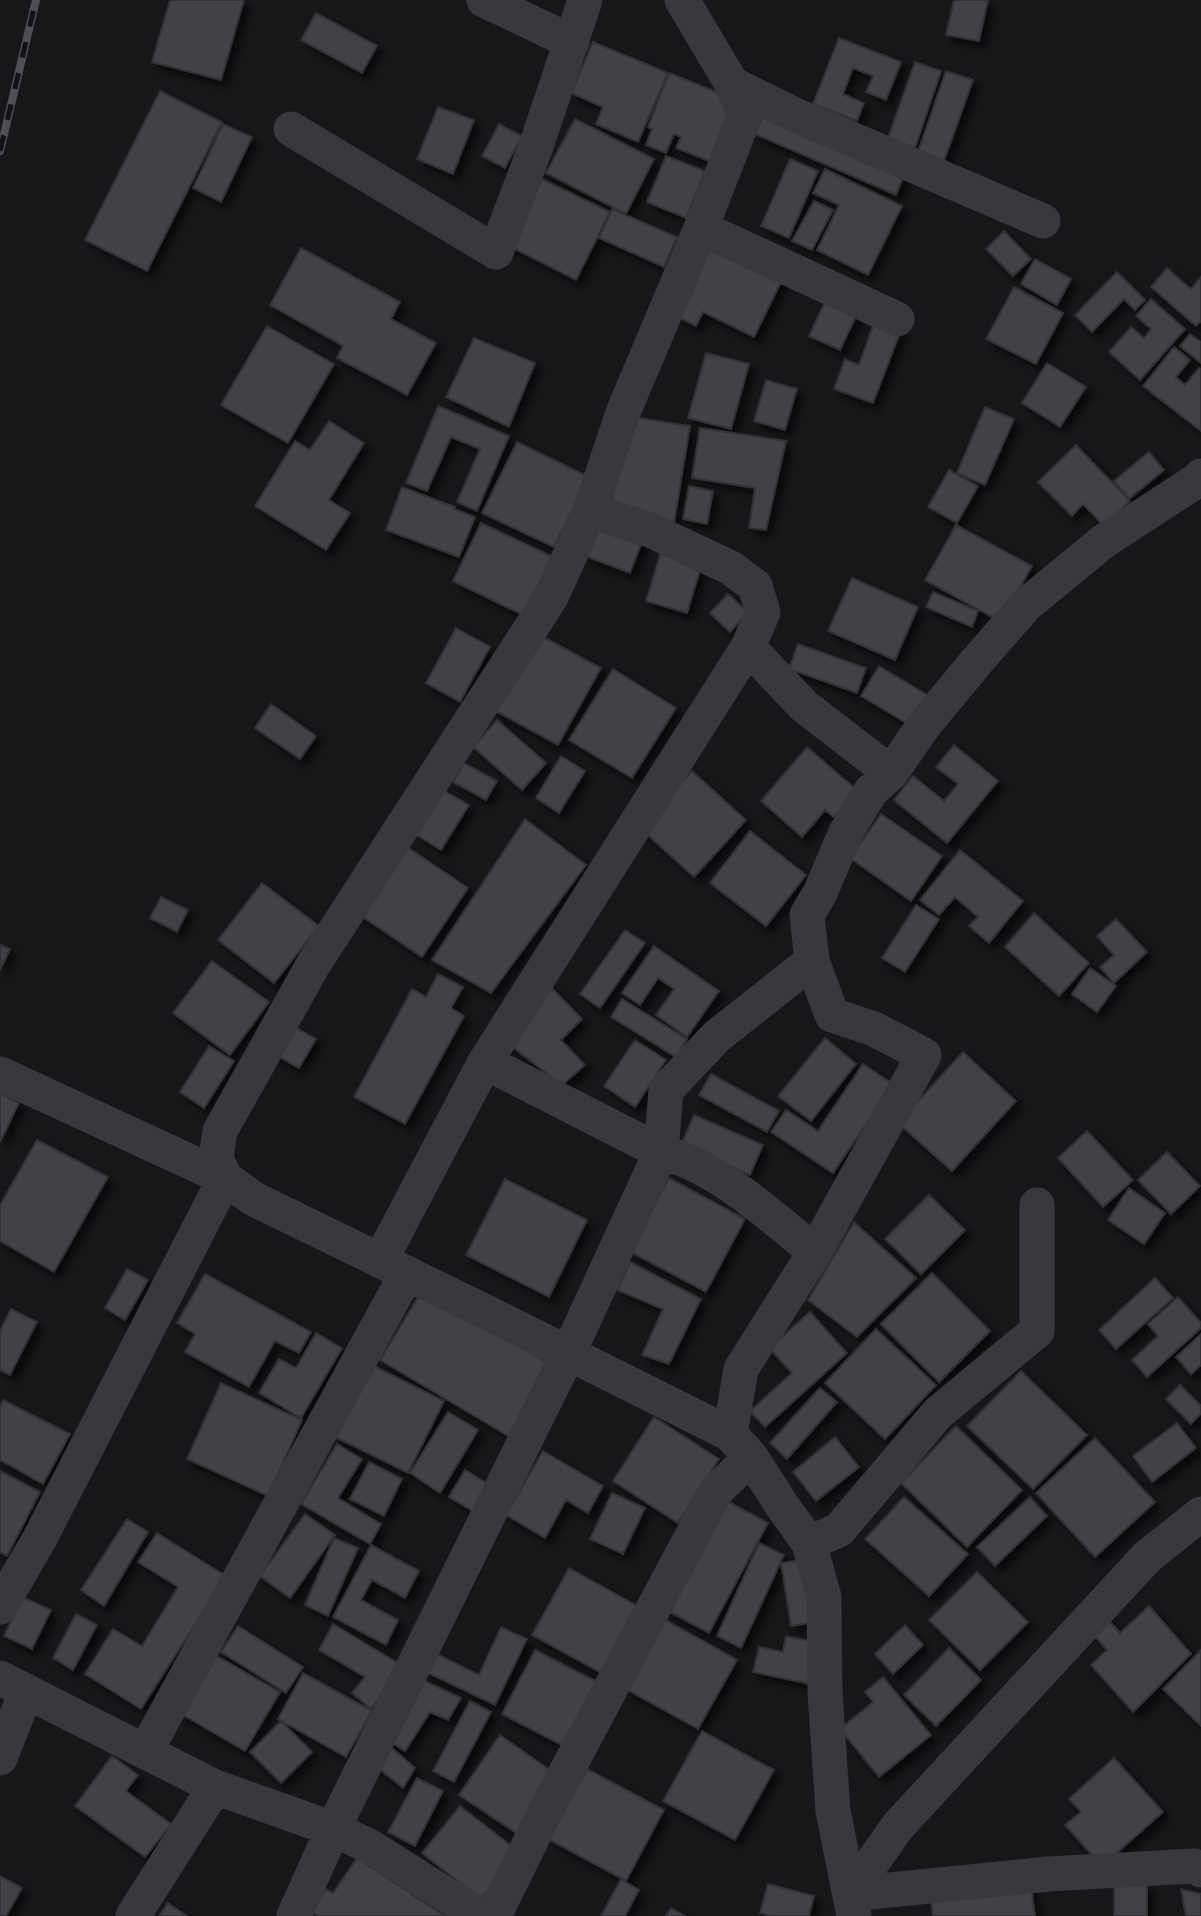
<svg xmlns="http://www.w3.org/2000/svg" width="1201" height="1916" viewBox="0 0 1201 1916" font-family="'IBM Plex Sans',sans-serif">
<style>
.building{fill:#414246;stroke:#313135;stroke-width:2;filter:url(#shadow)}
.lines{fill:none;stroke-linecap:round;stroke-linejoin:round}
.minor{stroke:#38393d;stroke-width:35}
.rail-casing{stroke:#4d4f54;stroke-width:8}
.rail{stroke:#121214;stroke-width:5;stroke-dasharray:16;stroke-linecap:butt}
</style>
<defs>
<filter id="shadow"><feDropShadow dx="6" dy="6" stdDeviation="3.5" flood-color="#0009"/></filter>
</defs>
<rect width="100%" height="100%" fill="#171719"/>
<path class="building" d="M170,0h74l-23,80 -69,-18z
M954,0h34l-9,41 -33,-6z
M316,13l61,33 -15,27 -61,-33z
M839,38l62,24 -15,38 -20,-8 7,-16 -20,-8 -10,26 21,9 -7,18 -44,-17z
M593,42l75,31 -30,69 -42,-18 7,-17 -32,-14z
M915,62l26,9 -26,77 -27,-10z
M946,71l27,9 -29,81 -26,-9z
M669,73l65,26 -25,62 -33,-13 5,-11 -7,-3 -8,19 -20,-8 6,-16 -4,-2z
M160,91l62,31 -75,149 -62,-31z
M438,107l36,13 -21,54 -36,-15z
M764,114l140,61 -8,20 -141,-61z
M575,119l79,40 -28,55 -80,-41z
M223,124l29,13 -31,65 -28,-14z
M499,124l23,12 -17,32 -23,-12z
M666,156l39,15 -19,47 -39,-16z
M790,159l28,12 -29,67 -28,-12z
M825,169l77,37 -34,69 -51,-25 22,-45 -26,-12z
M542,179l68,33 -34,68 -67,-34z
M814,201l19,9 -21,40 -20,-9z
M612,209l65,28 -13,30 -65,-29z
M1004,231l27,28 -18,17 -27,-27z
M712,238l74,34 -32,65 -51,-25 -7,14 -22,-11z
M301,248l99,54 -9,17 45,24 -29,52 -70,-37 6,-12 -73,-41z
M1035,259l36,20 -14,26 -36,-21z
M1167,268l24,21 10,-12v44l-5,5 -45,-39z
M1117,272l28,28 -10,10 -11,-11 -32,33 -17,-17z
M1014,287l49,26 -27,51 -50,-25z
M827,297l31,15 -18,38 -31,-14z
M1151,299l34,30 -45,51 -31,-28 22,-25 13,11 7,-9 -15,-13z
M875,320l26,10 -28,73 -39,-14 11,-30 14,6z
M267,326l67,38 -46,79 -67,-38z
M1190,334l11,8v21l-21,-17z
M474,338l61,25 -26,64 -63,-30z
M1174,347l16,13 -14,17 9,8 14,-17 2,2v61l-58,-45z
M706,353l43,11 -18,65 -43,-11z
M1047,363l39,24 -26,40 -38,-24z
M766,380l31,9 -12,41 -31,-9z
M438,406l71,30 -32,75 -20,-9 23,-53 -29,-12 -24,54 -21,-8z
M985,407l29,12 -29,66 -28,-12z
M627,416l63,10 -16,97 -64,-10z
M329,421l35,22 -35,57 21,13 -24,37 -71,-44 40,-65 15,9z
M700,428l86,13 -20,89 -17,-2 6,-40 -63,-10z
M517,442l72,35 -35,70 -72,-34z
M1076,445l54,56 -26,25 -21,-22 -11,12 -34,-34z
M1149,452l15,18 -35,29 -15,-18z
M949,470l29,16 -21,37 -29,-16z
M689,486l24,5 -6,33 -24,-5z
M402,487l53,20 -1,2 21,8 -16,40 -73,-27z
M599,521l44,18 -13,34 -45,-17z
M481,523l72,34 -28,59 -72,-35z
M956,525l76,41 -31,56 -76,-42z
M663,545l41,12 -17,56 -41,-12z
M852,578l66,29 -23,53 -67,-29z
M933,592l45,19 -6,16 -46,-20z
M728,594l20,18 -18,20 -20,-19z
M456,628l34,19 -30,55 -34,-19z
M534,632l67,36 -43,77 -66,-36z
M798,644l68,24 -9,25 -68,-24z
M879,666l55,33 -18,30 -55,-33z
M613,669l63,39 -44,70 -63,-38z
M271,704l45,32 -16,23 -45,-31z
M497,720l49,43 -24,27 -49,-43z
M954,745l44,36 -51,62 -53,-43 19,-24 31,25 14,-17 -22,-17z
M807,747l51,44 -24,26 -9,-7 -23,27 -41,-36z
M561,756l24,15 -26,42 -23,-15z
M464,763l33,18 -11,19 -33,-18z
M692,771l54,49 -52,57 -54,-49z
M443,790l26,15 -28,45 -26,-16z
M881,814l61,42 -31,45 -61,-43z
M525,819l61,46 -95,128 -59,-33z
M750,831l56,44 -40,51 -56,-43z
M404,845l64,43 -46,69 -65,-44z
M960,850l63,51 -34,42 -20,-17 9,-9 -23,-20 -16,18 -19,-15z
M262,883l57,43 -45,57 -56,-43z
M161,897l27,13 -11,22 -27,-14z
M916,905l23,14 -34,53 -23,-14z
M1034,913l55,50 -30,33 -54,-49z
M1116,919l31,33 -33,31 -14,-16 14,-12 -17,-19z
M625,930l20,13 -45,65 -20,-14z
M0,945l10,4 -10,21z
M654,946l65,45 -32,46 -31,-22 18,-26 -16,-11 -18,27 -18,-12z
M212,961l57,41 -39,53 -57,-42z
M1090,968l26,18 -19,26 -25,-18z
M438,974l25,13 -12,21 13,8 -59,108 -51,-27 58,-108 14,8z
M546,982l36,37 -21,21 24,25 -23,20 -60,-46z
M622,999l65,40 -11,18 -65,-40z
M289,1024l27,15 -17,29 -27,-15z
M825,1038l31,26 -45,57 -33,-25z
M635,1040l31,20 -31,47 -31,-21z
M209,1046l25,15 -30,47 -24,-16z
M963,1052l53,49 -64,70 -54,-48z
M863,1064l30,20 -60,89 -62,-41 15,-22 32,21z
M711,1074l68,37 -12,21 -68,-37z
M0,1093l19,10 -19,39z
M694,1115l69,30 -13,30 -69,-30z
M1087,1131l46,49 -30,27 -45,-49z
M37,1140l71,37 -54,95 -54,-31v-36z
M1167,1152l33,34 -29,28 -33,-34z
M669,1178l76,41 -39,73 -77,-41z
M505,1179l82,41 -38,77 -83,-42z
M1129,1188l36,25 -21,31 -36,-24z
M929,1195l36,35 -44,44 -36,-35z
M854,1222l62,56 -59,59 -49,-37z
M630,1262l71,37 -32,65 -27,-9 21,-46 -46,-19z
M127,1269l21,11 -23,40 -20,-12z
M932,1273l58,58 -51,51 -58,-58z
M205,1274l106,58 -12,21 -24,-12 -26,46 -64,-35 10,-18 -18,-11z
M1155,1278l18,20 -57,51 -17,-19z
M423,1289l135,80 -43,71 -135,-80z
M1178,1297l23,26v5l-54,49 -15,-17 26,-24 -10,-12z
M11,1309l26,13 -27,53 -10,-5v-39z
M810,1312l37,41 -82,74 -15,-16 42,-38 -23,-25z
M876,1329l60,56 -51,54 -60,-56z
M316,1333l26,15 -41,70 -42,-25 20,-34 17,9z
M1201,1334v31l-10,9 -15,-17z
M372,1365l72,36 -36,72 -73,-36z
M1021,1371l66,64 -54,54 -66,-63z
M221,1383l81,37 -34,76 -81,-37z
M1180,1385l21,21v7l-10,11 -25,-25z
M820,1388l17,14 -50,57 -17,-16z
M3,1400l67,34 -27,50 -43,-24v-54z
M448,1412l30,18 -38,63 -30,-20z
M654,1417l65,42 -41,64 -65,-42z
M1177,1423l19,25 -44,34 -19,-26z
M956,1426l66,64 -55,57 -66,-64z
M835,1437l24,30 -43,34 -23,-29z
M1095,1438l60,64 -60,55 -59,-64z
M337,1444l25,15 -24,39 43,26 -11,20 -69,-40z
M543,1451l60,35 -15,27 -22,-13 -21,38 -39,-23z
M369,1462l33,17 -18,37 -34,-17z
M465,1470l25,15 -16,27 -25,-15z
M0,1471l40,21 -33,64 -7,-4z
M612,1493l33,15 -22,46 -33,-15z
M904,1497l64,57 -39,42 -64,-57z
M1030,1497l17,19 -52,50 -18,-19z
M723,1499l45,24 -59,110 -45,-24z
M305,1514l30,21 -45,63 -30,-22z
M127,1519l21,13 -44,74 -23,-16z
M157,1533l69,43 -85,133 -56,-35 28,-45 29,17 36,-59 -40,-25z
M334,1538l24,10 -30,68 -23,-11z
M759,1543l25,12 -43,93 -24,-12z
M371,1545l48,26 -14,27 -33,-18 -11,20 37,20 -12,25 -53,-28z
M806,1559l10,63 -25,4 -10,-63z
M569,1568l72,40 -36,67 -73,-40z
M977,1572l51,50 -48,48 -51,-50z
M22,1597l29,13 -19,39 -28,-13z
M1149,1606l42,48 -58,58 -42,-47 16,-15 -19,-22 15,-14 17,19z
M76,1614l21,11 -24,45 -20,-12z
M664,1619l73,41 -39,69 -74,-41z
M333,1624l70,42 -32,43 -19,-16 13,-16 -46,-27z
M905,1625l18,20 -30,29 -18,-20z
M238,1626l65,41 -17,26 -65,-41z
M501,1627l26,12 -32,66 -69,-33 9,-19 44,22z
M786,1636l33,7 -9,41 -57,-12 6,-25 24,5z
M949,1648l32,32 -45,46 -32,-31z
M535,1650l70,36 -34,64 -69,-36z
M1201,1650v76l-38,-37z
M215,1655l65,37 -35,59 -64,-37z
M303,1673l69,38 -26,46 -68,-38z
M416,1677l45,21 -13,22 -18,-8 -25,39 -19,-12z
M883,1677l48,58 -52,42 -39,-48 33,-27 -8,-10z
M470,1701l21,11 -37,70 -21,-11z
M281,1721l31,31 -31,31 -31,-31z
M702,1731l72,39 -39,70 -72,-39z
M500,1735l54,38 -35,62 -60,-40z
M385,1742l30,26 -12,20 -35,-28z
M112,1756l26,19 -12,16 45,33 -26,33 -70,-51z
M1114,1758l49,54 -61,54 -37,-41 16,-13 -12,-13z
M587,1769l77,41 -38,71 -78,-42z
M417,1778l26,13 -28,55 -27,-14z
M460,1806l58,45 -37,48 -59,-46z
M357,1858l88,58h-127l-7,-5 15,-22 7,4z
M0,1876l22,12 -16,28h-6z
M621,1879l18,11 -14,26h-24z
M768,1884l46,12 -5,20h-38l-11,-3z
M1114,1884h33v32h-33z
M1031,1886l4,30h-102l-2,-16z
M1181,1889l20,5v22h-15z
M168,1903l19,13h-28z
M671,1908l14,8h-19z"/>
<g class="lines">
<path class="minor" d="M484,0l88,42
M732,84l61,30 250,107
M291,129l205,123 40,-106 49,-146
M701,228l196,91
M590,511l60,19 81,38 24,18 8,26 -15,35 56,59 87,67
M485,1062l176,90c56,14 110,64 154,100
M0,1074l225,104 29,21 238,116 238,119 21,23 32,50 26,36 15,54 1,95 8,119 21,105
M225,1178l-9,-20 4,-27 93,-166 238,-368 39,-86 34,-101 77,-182 44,-113 -13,-31 -50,-84
M380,1261l105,-199 263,-415
M730,1434l11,-65 74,-117 109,-197 -50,-26 -42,-14 -20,-54 -5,-46 13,-22 26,-61 25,-41 20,-18 33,-48 53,-64 49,-56 78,-64 92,-60 5,-5
M1201,1514l-54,43 -249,269 -48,68 199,-20 145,-8 7,4
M809,1543l30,-13 99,-117 99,-82v-126
M0,1607l40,-69 185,-360
M0,1678l215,109 118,42 36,17 111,70
M145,1752l262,-479
M0,1758l26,-66
M133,1916l82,-129
M294,1916l39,-87 235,-475 93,-202 5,-62 50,-53 96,-76
M494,1916l54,-110 168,-315 35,-34"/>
<g class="rail-casing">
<path id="rail" d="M0,151l36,-151"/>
</g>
<use href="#rail" class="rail"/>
</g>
</svg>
